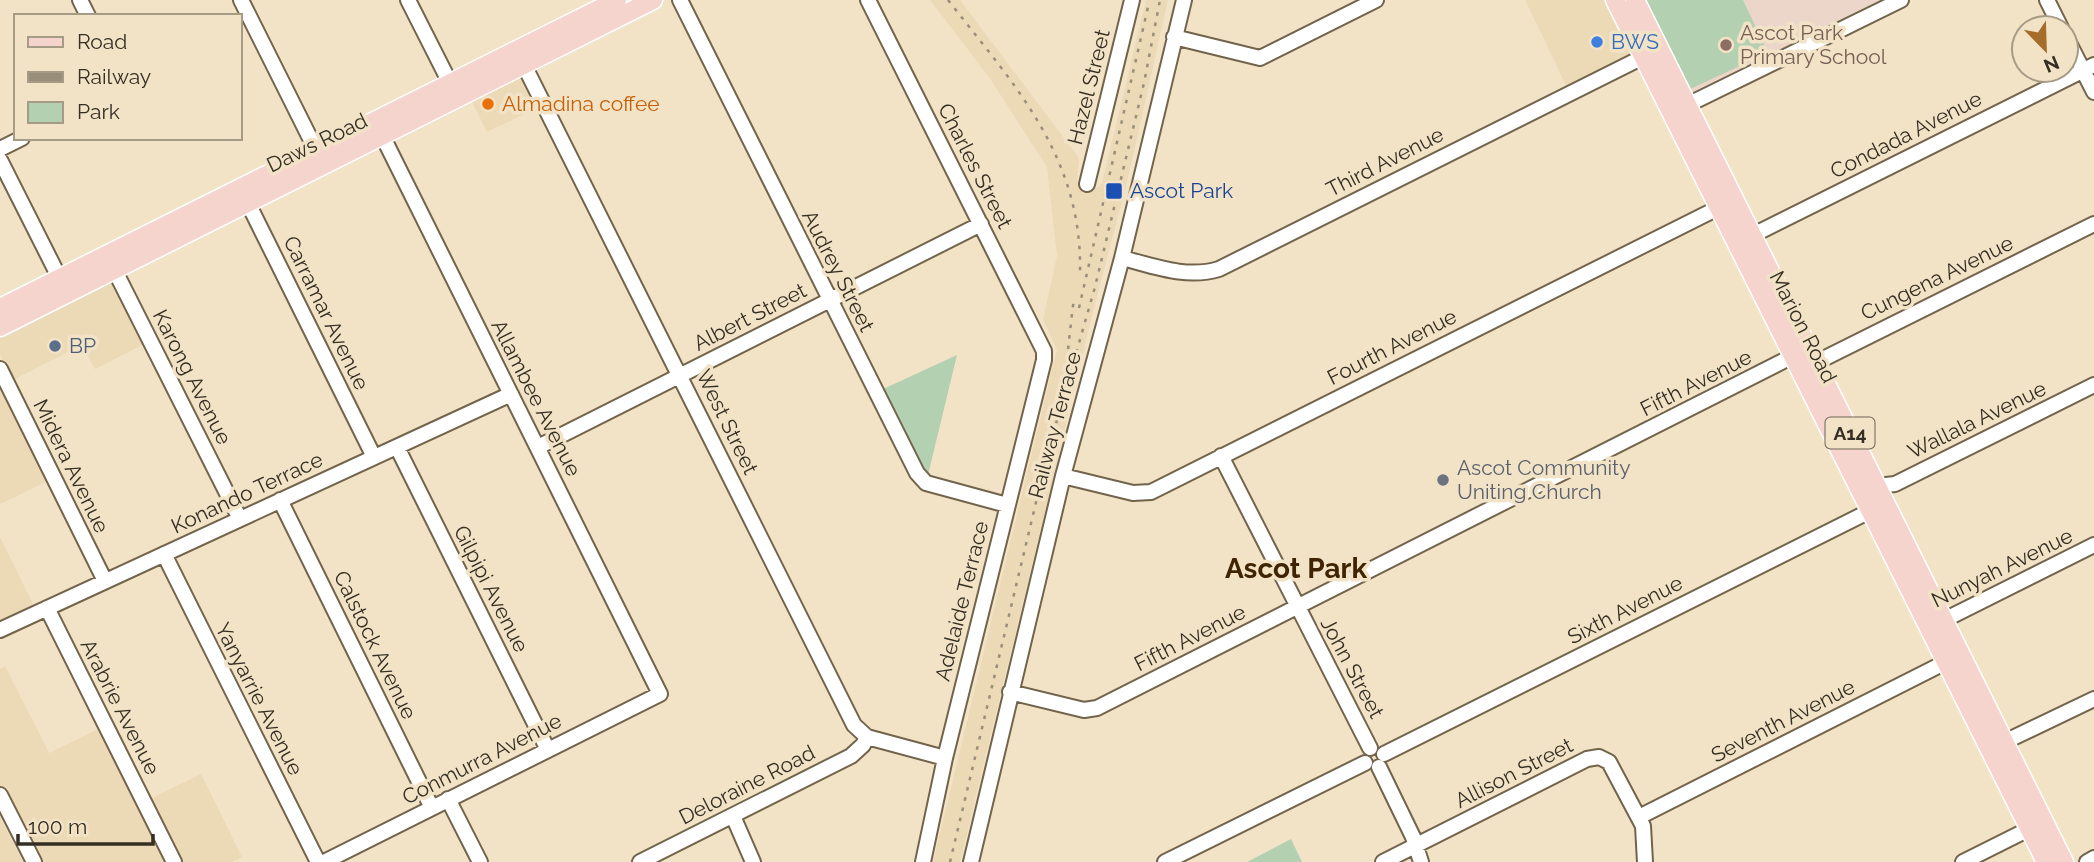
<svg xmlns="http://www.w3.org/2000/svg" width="2094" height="862" viewBox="0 0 2094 862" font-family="Raleway,sans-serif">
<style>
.built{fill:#ecd9b6}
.education{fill:#ecd6c9}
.green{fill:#b3d0b0}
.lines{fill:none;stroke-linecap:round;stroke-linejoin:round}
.minor-casing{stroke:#72644b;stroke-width:18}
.major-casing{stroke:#fff;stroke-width:21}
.minor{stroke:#fff;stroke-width:14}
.major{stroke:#f5d4ce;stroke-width:18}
.rail{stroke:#988e7a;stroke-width:2.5;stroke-dasharray:3.5 7;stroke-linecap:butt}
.shop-dot{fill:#3f7fe0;stroke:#f2e3c7;stroke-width:2.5}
.education-dot{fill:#8d6e63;stroke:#f2e3c7;stroke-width:2.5}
.food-dot{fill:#e8710a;stroke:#f2e3c7;stroke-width:2.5}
.transit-dot{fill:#1a4fb4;stroke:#f2e3c7;stroke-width:2.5}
.service-dot{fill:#5c6f8a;stroke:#f2e3c7;stroke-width:2.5}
.worship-dot{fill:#6b7280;stroke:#f2e3c7;stroke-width:2.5}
.labels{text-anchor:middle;stroke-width:7;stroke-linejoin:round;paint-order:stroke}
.shield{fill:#f2e3c7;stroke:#6d6454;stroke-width:2}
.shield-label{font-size:19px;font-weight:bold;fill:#342e23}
.education-label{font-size:21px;fill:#785e54;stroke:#f2e3c7;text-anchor:start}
.shop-label{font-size:21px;fill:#366cbe;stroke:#f2e3c7;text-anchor:start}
.street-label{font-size:21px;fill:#342e23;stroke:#f2e3c7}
.food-label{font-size:21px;fill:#c56008;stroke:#f2e3c7;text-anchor:start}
.transit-label{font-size:21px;fill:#164399;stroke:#f2e3c7;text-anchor:start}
.service-label{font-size:21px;fill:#4e5e75;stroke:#f2e3c7;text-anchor:start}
.worship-label{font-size:21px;fill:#5b616d;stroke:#f2e3c7;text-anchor:start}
.district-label{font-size:28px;font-weight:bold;fill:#3f2403;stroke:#f2e3c7}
</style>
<rect width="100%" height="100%" fill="#f2e3c7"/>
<path class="built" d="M930,0h30l119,158 -2,24 20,6 5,-5 44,-183h22l-41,182 -34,130 -133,550h-27l124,-513 -14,-29 14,-64 -10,-89 -58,-90z
M1525,0h85l24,48 -4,9 -63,30z
M515,75l6,1 16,32 -50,24 -17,-34z
M106,279l9,3 31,61 -51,26 -13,-24 -69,35 -13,-26v-22z
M0,385l48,96 -48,23z
M0,537l34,69 -34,16z
M5,666l44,87 51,-25 68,134h-129l-39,-77v-116z
M201,774l41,83 -10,5h-53l-31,-62z
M0,817l23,45h-23z"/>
<path class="education" d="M1642,0h238l-187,92 -7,-2z"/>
<path class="green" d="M1645,0h98l25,53 -78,36z
M957,355l-30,124 -46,-89z
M1291,839l11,23h-55z"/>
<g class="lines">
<g class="minor-casing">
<path id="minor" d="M80,0l8,16
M241,0l79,158
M408,0l42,83
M680,0l237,473 9,10 81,22
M868,0l176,351v9l-99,398 -22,104
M2047,0l14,28
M1174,37l86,21 116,-58
M2066,37l28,55
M520,57l334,668 13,12 78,21
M1679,109l222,-109
M0,149l22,-11
M0,160l64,127
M1087,184l45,-184
M244,195l130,262
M1745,239l349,-174
M1122,258c32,8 64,21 97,11l432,-216
M110,261l130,258
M1807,367l287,-143
M0,369l105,212
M397,447l151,303
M538,447l443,-223
M1221,456l149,292
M1063,476l70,17 18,-1 575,-288
M1877,486l18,-2 199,-99
M280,500l152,308
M164,554l154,308
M47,608l127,254
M1936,624l158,-79
M0,630l511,-236
M1010,692l74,18 13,-2 696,-352
M1998,745l96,-46
M1384,754l494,-247
M1379,767l34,70 8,25
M0,795l34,67
M448,799l32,63
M733,816l20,46
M1639,817l307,-155
M324,862l336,-168 -281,-565
M640,862l211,-106 12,-11 4,-8
M971,862l92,-386 59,-218 62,-258
M1165,862l200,-99
M1383,862l204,-103 12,-2 10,5 34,64 2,36
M1963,862l74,-37
M2087,862l7,-4"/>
</g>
<g class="major-casing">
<path id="major" d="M1615,0l431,862
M1635,0l429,862
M0,308l617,-308
M0,327l653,-327"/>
</g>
<use href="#minor" class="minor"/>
<use href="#major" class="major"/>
<path class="rail" d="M948,0c67,86 135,157 132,274
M1079,308l69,-301
M1068,349l6,-52
M950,862l99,-414 46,-161 49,-204 16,-83"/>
</g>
<circle class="shop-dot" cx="1597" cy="42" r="7"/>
<circle class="education-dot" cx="1726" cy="45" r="7"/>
<circle class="food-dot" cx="488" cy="104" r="7"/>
<rect class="transit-dot" x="1105" y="182" width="18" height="18" rx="3.5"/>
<circle class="service-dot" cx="55" cy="346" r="7"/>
<circle class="worship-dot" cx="1443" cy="480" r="7"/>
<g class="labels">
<rect class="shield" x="1825.5" y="417.5" width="49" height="31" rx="5"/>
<g class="shield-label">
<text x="1850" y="440">A14</text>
</g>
<g class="education-label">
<text x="1740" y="40">Ascot Park<tspan x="1740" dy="24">Primary School</tspan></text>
</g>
<g class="shop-label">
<text x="1611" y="49">BWS</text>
</g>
<g class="street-label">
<text transform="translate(1089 87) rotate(-76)" y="7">Hazel Street</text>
<text transform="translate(1906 135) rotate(-27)" y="7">Condada Avenue</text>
<text transform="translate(317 143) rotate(-26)" y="7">Daws Road</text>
<text transform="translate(1385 162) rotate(-27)" y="7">Third Avenue</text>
<text transform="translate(975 166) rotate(63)" y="7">Charles Street</text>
<text transform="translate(838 271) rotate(63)" y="7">Audrey Street</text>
<text transform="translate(1937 278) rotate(-26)" y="7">Cungena Avenue</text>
<text transform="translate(326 313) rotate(64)" y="7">Carramar Avenue</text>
<text transform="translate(750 317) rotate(-27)" y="7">Albert Street</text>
<text transform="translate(1803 327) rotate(63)" y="7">Marion Road</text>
<text transform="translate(1392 347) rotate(-27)" y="7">Fourth Avenue</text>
<text transform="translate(192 377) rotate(63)" y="7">Karong Avenue</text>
<text transform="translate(1696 383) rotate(-27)" y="7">Fifth Avenue</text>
<text transform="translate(536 398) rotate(63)" y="7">Allambee Avenue</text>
<text transform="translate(1977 420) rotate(-26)" y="7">Wallala Avenue</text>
<text transform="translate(727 422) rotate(64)" y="7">West Street</text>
<text transform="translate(1055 425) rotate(-75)" y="7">Railway Terrace</text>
<text transform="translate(71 466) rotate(64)" y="7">Midera Avenue</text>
<text transform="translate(247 493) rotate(-25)" y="7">Konando Terrace</text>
<text transform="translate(2002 568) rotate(-26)" y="7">Nunyah Avenue</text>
<text transform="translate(491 589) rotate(63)" y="7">Gilpipi Avenue</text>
<text transform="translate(962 601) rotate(-76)" y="7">Adelaide Terrace</text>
<text transform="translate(1625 610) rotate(-27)" y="7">Sixth Avenue</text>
<text transform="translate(1190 638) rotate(-27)" y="7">Fifth Avenue</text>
<text transform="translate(375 645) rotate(64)" y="7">Calstock Avenue</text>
<text transform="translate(1352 668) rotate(62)" y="7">John Street</text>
<text transform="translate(259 699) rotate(63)" y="7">Yanyarrie Avenue</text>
<text transform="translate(120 707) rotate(63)" y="7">Arabrie Avenue</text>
<text transform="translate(1783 721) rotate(-27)" y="7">Seventh Avenue</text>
<text transform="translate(482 759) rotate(-27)" y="7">Conmurra Avenue</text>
<text transform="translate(1514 773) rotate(-27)" y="7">Allison Street</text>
<text transform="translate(747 785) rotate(-27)" y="7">Deloraine Road</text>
</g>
<g class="food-label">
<text x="502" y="111">Almadina coffee</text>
</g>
<g class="transit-label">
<text x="1130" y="198">Ascot Park</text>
</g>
<g class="service-label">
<text x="69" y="353">BP</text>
</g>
<g class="worship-label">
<text x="1457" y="475">Ascot Community<tspan x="1457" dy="24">Uniting Church</tspan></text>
</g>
<g class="district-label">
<text x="1296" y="578">Ascot Park</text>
</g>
</g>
<rect x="14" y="14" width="228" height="126" fill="#f2e3c7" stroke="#a69b85" stroke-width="2"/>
<rect x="28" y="37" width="35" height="10" fill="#f5d4ce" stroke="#a69b85" stroke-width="2"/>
<text x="77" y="49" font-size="21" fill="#342e23">Road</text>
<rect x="28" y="72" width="35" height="10" fill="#988e7a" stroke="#a69b85" stroke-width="2"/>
<text x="77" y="84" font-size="21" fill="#342e23">Railway</text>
<rect x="28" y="102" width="35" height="21" fill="#b3d0b0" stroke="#a69b85" stroke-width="2"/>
<text x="77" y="119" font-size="21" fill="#342e23">Park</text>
<g transform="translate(2045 49) rotate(157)"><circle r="33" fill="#f2e3c7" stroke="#a69b85" stroke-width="2"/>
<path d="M0-5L12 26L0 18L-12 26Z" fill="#a56d29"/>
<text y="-10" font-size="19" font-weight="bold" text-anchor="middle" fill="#342e23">N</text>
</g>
<path d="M18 834v10h135v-10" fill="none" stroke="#342e23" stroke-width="3.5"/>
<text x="28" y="834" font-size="21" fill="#342e23" stroke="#f2e3c7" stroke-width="5" paint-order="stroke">100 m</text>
</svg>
